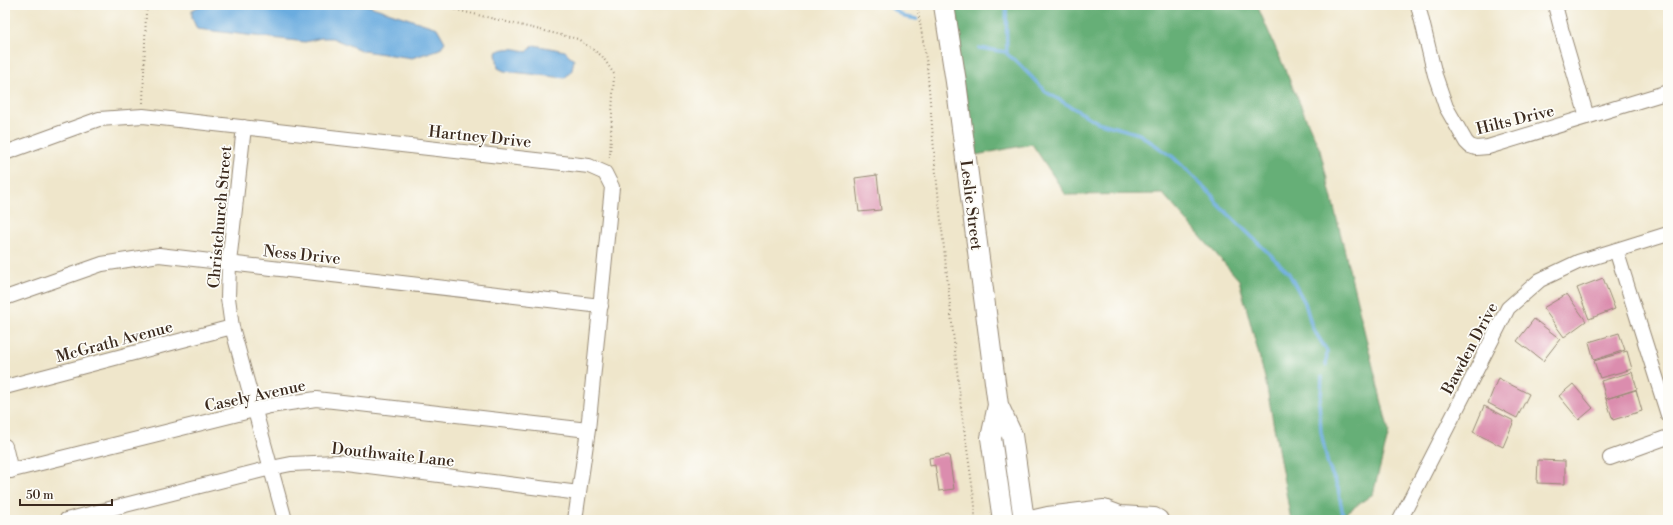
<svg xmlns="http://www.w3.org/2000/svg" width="1673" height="525" viewBox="0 0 1673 525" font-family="'Libre Bodoni',serif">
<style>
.forest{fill:#66af77;stroke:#506c4a}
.water{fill:#6bacdf;stroke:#536b7e}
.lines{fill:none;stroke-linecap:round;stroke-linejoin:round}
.stream{stroke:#6bacdf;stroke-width:3.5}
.building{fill:#db8dae}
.street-casing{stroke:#958874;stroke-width:16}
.secondary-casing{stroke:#958874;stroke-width:22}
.path{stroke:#958874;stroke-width:2;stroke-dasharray:1 3;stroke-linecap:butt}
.street{stroke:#fff;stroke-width:14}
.secondary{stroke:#fff;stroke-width:20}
.labels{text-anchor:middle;stroke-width:3.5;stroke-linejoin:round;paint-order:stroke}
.street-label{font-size:16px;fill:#3b2a1e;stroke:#fdfcf7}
</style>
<rect width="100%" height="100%" fill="#fdfcf7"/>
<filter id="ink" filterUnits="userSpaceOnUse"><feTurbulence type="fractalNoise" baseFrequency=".025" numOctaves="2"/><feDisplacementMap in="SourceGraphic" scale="8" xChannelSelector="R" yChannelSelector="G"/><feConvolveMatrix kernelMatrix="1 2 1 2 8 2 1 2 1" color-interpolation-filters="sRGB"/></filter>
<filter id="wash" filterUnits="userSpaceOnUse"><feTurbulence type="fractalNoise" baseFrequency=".012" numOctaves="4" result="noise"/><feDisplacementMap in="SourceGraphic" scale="16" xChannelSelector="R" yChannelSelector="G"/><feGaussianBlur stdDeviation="0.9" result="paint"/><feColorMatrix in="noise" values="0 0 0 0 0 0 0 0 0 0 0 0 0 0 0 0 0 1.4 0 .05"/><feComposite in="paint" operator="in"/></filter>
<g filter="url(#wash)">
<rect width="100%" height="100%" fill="#efe6cb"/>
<path class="forest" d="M948,5h309l63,145 69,282 -16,62 -37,26h-45l-26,-142 -26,-98 -76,-86 -97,1 -34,-51 -56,11z"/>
<path class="water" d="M202,5h164l71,23 8,14 -5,7 -28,9 -49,-7 -31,-13h-11l-16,4 -108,-13 -5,-11v-8z
M534,45l31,6 9,9 -2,10 -7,8 -61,-7 -6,-3 -2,-16c9,-5 21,-4 31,0z"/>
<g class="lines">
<path class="stream" d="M887,5l18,12 12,2
M1006,5l1,49 11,9 28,29 51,30 42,12 34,23 38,37 7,10 70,68 17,31 7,24 15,24 -1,14
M979,48l27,4
M1322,377l-1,19 -2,7 2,29 7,33 10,23 6,32"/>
</g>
<g id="blocks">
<path class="building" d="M877,175l4,35 -22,2 -4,-34z
M1603,278l12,31 -26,10 -12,-31z
M1567,294l19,27 -22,16 -21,-29z
M1534,319l26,20 -17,22 -26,-20z
M1619,333l6,17 -31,10 -5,-18z
M1627,351l5,18 -32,9 -6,-17z
M1632,372l5,17 -31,10 -5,-18z
M1498,378l31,16 -12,24 -29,-15z
M1573,384l20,24 -14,12 -20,-24z
M1636,390l6,21 -29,9 -7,-21z
M1484,406l30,15 -11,26 -30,-15z
M949,455l5,34 -15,2 -4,-26 -5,1 -1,-8z
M1538,460l27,1v23l-28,-1z"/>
</g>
</g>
<g filter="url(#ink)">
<use href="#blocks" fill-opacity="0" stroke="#958874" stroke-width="1"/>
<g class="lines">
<g class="street-casing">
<path id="street" d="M1418,5l17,70 11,32 20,35 4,4 6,2 12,-1 180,-55
M1555,5l7,27 25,85
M244,127l-15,136 -1,35 4,29 53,193
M5,153l94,-34 44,-3 446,50 16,7 7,14 -24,243 -13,90
M1616,250l52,165
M5,298l97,-34 57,-9 442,51
M5,387l227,-60
M5,446l6,25
M1610,458l58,-21
M5,472l265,-66 46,-7 272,31
M66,520l205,-52 20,-4 46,-2 242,31
M1400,520l108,-212 32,-28 38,-18 90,-28"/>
</g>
<g class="secondary-casing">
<path id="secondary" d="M944,5l12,77 42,323 14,30 12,85
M998,405l-7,33 12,82
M1035,520l13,-3 56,-7 16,6 34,2 4,2"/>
</g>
<path class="path" d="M436,5l142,34 24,17 12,18 -4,81 -1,5
M917,5l10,60 9,109 25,233 14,98v15
M143,103l3,-91 3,-7"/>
<use href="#street" class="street"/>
<use href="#secondary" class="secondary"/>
</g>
</g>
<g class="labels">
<g class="street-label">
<text transform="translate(1515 119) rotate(-14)" y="6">Hilts Drive</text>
<text transform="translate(480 136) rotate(6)" y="6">Hartney Drive</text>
<text transform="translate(972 205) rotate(83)" y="6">Leslie Street</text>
<text transform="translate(219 217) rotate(-85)" y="6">Christchurch Street</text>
<text transform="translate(302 254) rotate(6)" y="6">Ness Drive</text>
<text transform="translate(114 341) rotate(-15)" y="6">McGrath Avenue</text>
<text transform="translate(1469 348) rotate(-62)" y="6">Bawden Drive</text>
<text transform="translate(255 395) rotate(-12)" y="6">Casely Avenue</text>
<text transform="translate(393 454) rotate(6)" y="6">Douthwaite Lane</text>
</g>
</g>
<rect width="1673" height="525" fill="none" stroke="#fdfcf7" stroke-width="20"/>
<path d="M20 499v6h92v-6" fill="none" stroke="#3b2a1e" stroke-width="2"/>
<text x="26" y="499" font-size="12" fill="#3b2a1e" stroke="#fdfcf7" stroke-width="3" paint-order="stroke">50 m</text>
</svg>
